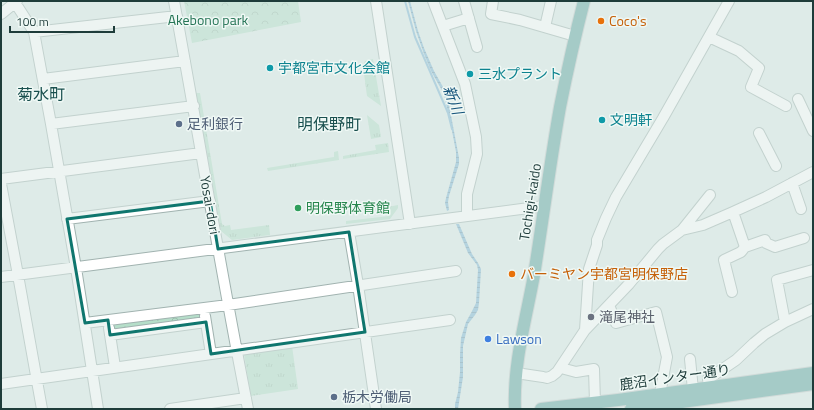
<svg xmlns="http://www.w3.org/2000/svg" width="814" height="410" viewBox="0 0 814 410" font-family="'Titillium Web','Noto Sans JP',sans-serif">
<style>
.grass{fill:url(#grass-tufts)}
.park{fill:url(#park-crowns)}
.water{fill:url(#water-rules)}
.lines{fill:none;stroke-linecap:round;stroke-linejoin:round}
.stream{stroke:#82b6d5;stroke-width:2}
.minor-casing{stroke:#a1b3b0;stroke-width:12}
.major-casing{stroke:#c0c8c8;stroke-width:14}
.minor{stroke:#fff;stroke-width:10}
.major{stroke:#5fa4a1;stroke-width:12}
.marked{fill:none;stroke:#0f766e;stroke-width:3;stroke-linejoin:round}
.food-dot{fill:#e8710a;stroke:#eff8f5;stroke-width:1.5}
.culture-dot{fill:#0f9aa8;stroke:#eff8f5;stroke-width:1.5}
.service-dot{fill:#5c6f8a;stroke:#eff8f5;stroke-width:1.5}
.leisure-dot{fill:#2e9e5b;stroke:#eff8f5;stroke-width:1.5}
.worship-dot{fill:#6b7280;stroke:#eff8f5;stroke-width:1.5}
.shop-dot{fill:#3f7fe0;stroke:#eff8f5;stroke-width:1.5}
.labels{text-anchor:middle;stroke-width:3;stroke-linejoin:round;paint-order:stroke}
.park-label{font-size:14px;fill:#267556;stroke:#eff8f5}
.food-label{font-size:14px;fill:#c56008;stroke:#eff8f5;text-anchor:start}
.culture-label{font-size:14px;fill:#0d838f;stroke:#eff8f5;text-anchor:start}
.service-label{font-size:14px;fill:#4e5e75;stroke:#eff8f5;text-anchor:start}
.street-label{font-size:14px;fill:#1e3c3a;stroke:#eff8f5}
.leisure-label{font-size:14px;fill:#27864d;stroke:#eff8f5;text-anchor:start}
.worship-label{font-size:14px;fill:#5b616d;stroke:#eff8f5;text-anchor:start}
.shop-label{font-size:14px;fill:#366cbe;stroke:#eff8f5;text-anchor:start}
.water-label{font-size:15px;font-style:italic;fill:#15547b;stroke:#eff8f5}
.quarter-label{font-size:16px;fill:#194f4e;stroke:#eff8f5}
</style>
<defs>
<pattern id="grass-tufts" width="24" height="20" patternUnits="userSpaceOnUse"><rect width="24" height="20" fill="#b5dec9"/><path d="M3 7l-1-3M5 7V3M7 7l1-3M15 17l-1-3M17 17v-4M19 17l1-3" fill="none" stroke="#9bbfad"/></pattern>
<pattern id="park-crowns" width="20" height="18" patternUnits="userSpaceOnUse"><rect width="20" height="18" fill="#b5dec9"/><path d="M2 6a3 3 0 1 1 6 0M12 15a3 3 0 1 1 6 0" fill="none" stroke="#9bbfad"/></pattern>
<pattern id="water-rules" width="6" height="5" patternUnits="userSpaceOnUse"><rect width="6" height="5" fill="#82b6d5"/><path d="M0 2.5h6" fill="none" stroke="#6a95ae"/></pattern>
</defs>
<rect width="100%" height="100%" fill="#deebe8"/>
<path class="grass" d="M373,59l8,47 -14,-10 -4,-30 2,-5z
M196,93h4l22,131 3,2 5,-1 1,5 38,-5 1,10 -38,5 -11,-9z
M367,115l12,10 2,12 -10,2z
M388,143l1,9 -46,7v-3l33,-6 -1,-5z
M338,151l1,9 -71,11 -1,-3 67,-11v-5z
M398,205v3l-8,11 -44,5v-3l43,-5 -1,-9z
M292,346l6,43 -47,7 -7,-42z"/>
<path class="park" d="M184,1h114l3,21 -109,21z
M202,311l2,9 -92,12 -2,-9z"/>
<path class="water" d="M408,1h2l8,30 6,17 10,23 13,23 12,64v6l-10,32 -1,6 1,8 -2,1 -2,-8 1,-5 10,-36v-10l-3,-16 -9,-42 -13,-23 -7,-17 -8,-23z
M456,224h3l13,30 6,9 3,6 -2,34 -1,7 -3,5 -7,9 -5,22v31l-5,32h-3v-5l3,-12 2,-20v-17l1,-17 5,-16 5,-9 5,-10 2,-33 -1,-5 -9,-12z"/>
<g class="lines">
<path class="stream" d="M405,1l10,36 33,76 4,16"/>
<g class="minor-casing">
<path id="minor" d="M14,1l20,31 17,92 25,144 22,141
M174,1c25,136 47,272 74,408
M376,1l34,223
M433,1l32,83 11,53 1,17 -10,40v22
M464,1l13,46
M493,1l-2,13 29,6 55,16
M1,14l16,-13
M443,26l26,-8
M545,27l6,-26
M34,32l143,-16
M709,37l30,14 20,17 -8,19 35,19
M43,79l142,-18
M798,99l15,32
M51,124l143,-18
M759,133l17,33
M1,179l200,-26
M792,183l9,26
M1,184l17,91 24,134
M733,212l33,-15 47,-25
M67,219l143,-18
M682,230l21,-5 30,-13 12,35 -4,5 -17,8 8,32
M349,232l9,53 18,124
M745,247l20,-7 1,3 9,4 29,-9
M1,277l543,-71
M609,305l7,18 40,-11 11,45 -7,37
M205,316l6,38
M785,322l-8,-42 36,-10
M85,323l143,-18 228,-34
M109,328l6,39
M585,330l44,-46 29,-35 5,-5 19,-14 28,-35
M110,335l96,-13
M690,359l3,31
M561,368l15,4 18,-3 1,34
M516,373l27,4 4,1 5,-2 5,-4 28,-42 4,-61 8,-24v-5l9,-22 10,-21 47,-79 66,-117
M1,384l449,-64
M709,387l-1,-8 28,-19 18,-17 11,-9 20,-12 28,-13
M170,409l76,-11"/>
</g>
<g class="major-casing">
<path id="major" d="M515,409c-2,-45 11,-90 19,-134 9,-56 16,-112 26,-168 7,-35 15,-71 24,-106
M541,409l77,-9 195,-27
M631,409l182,-25"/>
</g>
<use href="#minor" class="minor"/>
<use href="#major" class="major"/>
</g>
<path d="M0 0H814V410H0ZM210,201l8,48 131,-17 16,100 -154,22 -5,-32 -96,13 -2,-15 -23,3 -18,-104z" fill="#deebe8" fill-opacity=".55" fill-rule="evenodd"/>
<path class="marked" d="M210,201l8,48 131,-17 16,100 -154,22 -5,-32 -96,13 -2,-15 -23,3 -18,-104z"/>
<g class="food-dot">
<circle cx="601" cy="21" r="4"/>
<circle cx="512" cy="274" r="4"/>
</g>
<g class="culture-dot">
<circle cx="270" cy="68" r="4"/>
<circle cx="470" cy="74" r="4"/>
<circle cx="602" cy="120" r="4"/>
</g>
<g class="service-dot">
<circle cx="179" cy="124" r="4"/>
<circle cx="334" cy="397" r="4"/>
</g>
<circle class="leisure-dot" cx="298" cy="208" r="4"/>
<circle class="worship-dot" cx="591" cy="317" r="4"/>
<circle class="shop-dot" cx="488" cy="339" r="4"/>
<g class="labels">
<g class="park-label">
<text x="208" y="25">Akebono park</text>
</g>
<g class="food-label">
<text x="609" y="26">Coco's</text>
<text x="520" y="279">バーミヤン宇都宮明保野店</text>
</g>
<g class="culture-label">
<text x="278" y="73">宇都宮市文化会館</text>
<text x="478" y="79">三水プラント</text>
<text x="610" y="125">文明軒</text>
</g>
<g class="service-label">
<text x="187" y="129">足利銀行</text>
<text x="342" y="402">栃木労働局</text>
</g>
<g class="street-label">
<text transform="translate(530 202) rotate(-81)" y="5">Tochigi-kaido</text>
<text transform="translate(210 205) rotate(80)" y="5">Yosai-dori</text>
<text transform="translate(675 377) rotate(-8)" y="5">鹿沼インター通り</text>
</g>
<g class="leisure-label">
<text x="306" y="213">明保野体育館</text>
</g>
<g class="worship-label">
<text x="599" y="322">滝尾神社</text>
</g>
<g class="shop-label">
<text x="496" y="344">Lawson</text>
</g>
<g class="water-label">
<text transform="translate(453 100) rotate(69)" y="5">新川</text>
</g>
<g class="quarter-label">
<text x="41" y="100">菊水町</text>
<text x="329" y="130">明保野町</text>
</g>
</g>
<rect width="814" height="410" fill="none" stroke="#1e3c3a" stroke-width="4"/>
<path d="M10 26v6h104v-6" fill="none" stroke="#1e3c3a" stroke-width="2"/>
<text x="16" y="26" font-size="12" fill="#1e3c3a" stroke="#eff8f5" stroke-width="3" paint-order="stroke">100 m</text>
</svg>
